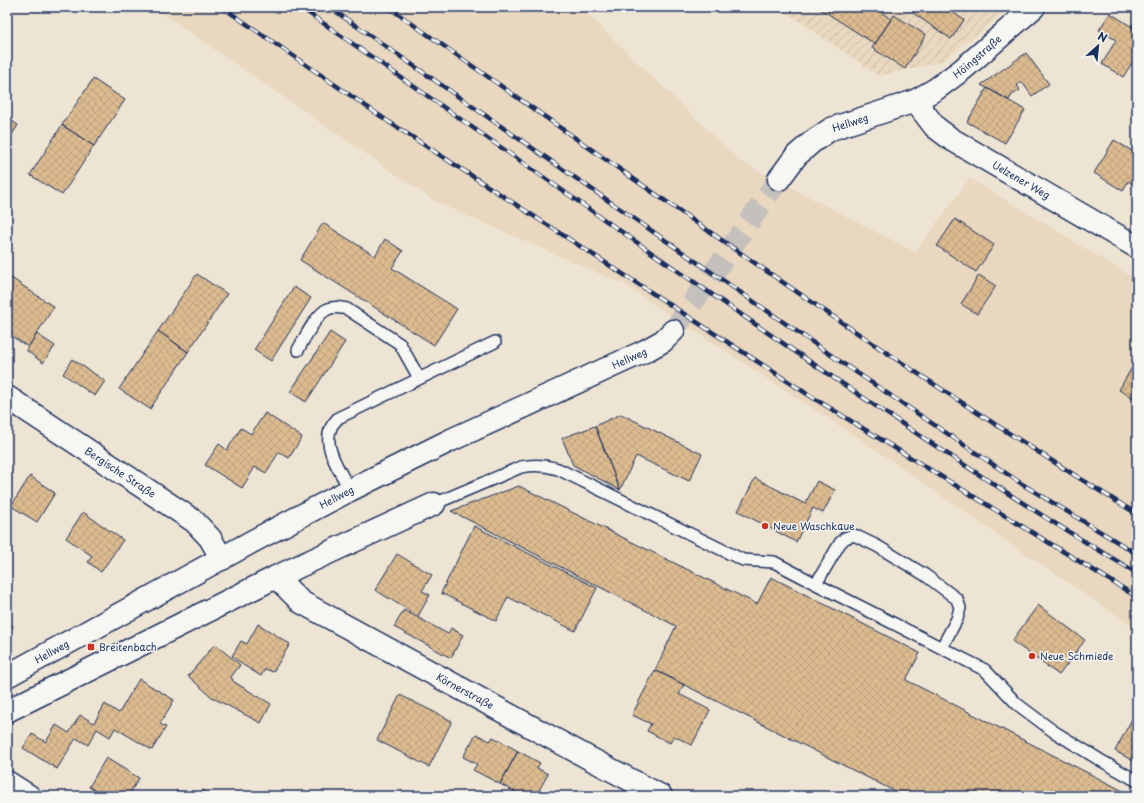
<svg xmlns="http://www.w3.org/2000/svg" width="1144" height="803" viewBox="0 0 1144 803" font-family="'Playpen Sans',sans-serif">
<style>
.built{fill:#e9d8bf}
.industrial{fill:url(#industrial-furrows)}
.building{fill:url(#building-cross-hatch);stroke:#1b2f5e}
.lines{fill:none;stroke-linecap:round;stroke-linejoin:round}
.tertiary-tunnel{stroke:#c4c0bc;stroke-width:22;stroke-dasharray:22 11;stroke-linecap:butt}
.service-casing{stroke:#1b2f5e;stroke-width:14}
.minor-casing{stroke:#1b2f5e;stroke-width:25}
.tertiary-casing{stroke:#1b2f5e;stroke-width:25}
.service{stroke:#f6f6f2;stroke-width:11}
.minor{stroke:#f6f6f2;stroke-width:22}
.tertiary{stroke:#f6f6f2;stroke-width:22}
.rail-casing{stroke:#1b2f5e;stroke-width:4.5}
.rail{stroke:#f6f6f2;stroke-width:3;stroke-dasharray:9;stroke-linecap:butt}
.poi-dot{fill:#c8321e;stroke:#f6f6f2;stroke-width:1.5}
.labels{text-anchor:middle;stroke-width:3;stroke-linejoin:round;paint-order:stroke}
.street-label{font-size:10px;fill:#1b2f5e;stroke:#f6f6f2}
.poi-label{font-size:10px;fill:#1b2f5e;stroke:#f6f6f2;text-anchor:start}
</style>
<defs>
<pattern id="industrial-furrows" width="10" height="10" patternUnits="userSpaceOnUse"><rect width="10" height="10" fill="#e9d8bf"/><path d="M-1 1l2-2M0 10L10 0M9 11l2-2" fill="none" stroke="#c7baa7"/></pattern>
<pattern id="building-cross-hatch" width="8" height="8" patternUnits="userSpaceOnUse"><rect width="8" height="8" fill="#dcbb8f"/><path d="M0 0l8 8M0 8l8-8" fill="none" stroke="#bca17e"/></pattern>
</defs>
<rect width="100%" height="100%" fill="#eee4d4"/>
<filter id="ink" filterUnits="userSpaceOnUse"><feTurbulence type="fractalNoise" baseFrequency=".025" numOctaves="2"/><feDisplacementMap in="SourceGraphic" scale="8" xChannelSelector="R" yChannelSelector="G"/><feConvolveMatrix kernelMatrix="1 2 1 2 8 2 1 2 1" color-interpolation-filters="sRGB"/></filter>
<g filter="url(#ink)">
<path class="built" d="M153,7h427l160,154 175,91 55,-74 167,102v349l-135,-91 -123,-86 -256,-168 -187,-82z"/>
<path class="industrial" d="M778,7h234l-71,55 -62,14z"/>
<path class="building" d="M820,7h53l18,12 -16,25 -56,-36z
M917,7h28l19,13 -13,19 -38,-26z
M1110,13l27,17v25l-14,22 -21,-13 14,-24 -17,-10z
M894,15l32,20 -21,34 -33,-21z
M1137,17v13l-6,-4z
M1026,53l23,31 -17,12 -10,-14 -5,3 3,5 -8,5 -3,5 -28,-15z
M93,79l32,21 -31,46 -32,-21z
M987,88l38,22 -20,33 -38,-21z
M7,118l11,7 -11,18z
M62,125l32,21 -32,49 -32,-20z
M1114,140l23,14v24l-3,7 -6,-4 -5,10 -29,-18z
M955,219l39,26 -18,27 -39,-26z
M323,223l52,33 10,-17 18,12 -11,17 65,41 -23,36 -134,-85z
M197,274l30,20 -39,58 -30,-21z
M7,275l47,32 -26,40 -21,-14z
M979,275l17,11 -19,28 -16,-10z
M294,287l17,11 -40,63 -17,-11z
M158,331l30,21 -38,57 -31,-20z
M330,332l15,10 -39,60 -16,-10z
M37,334l18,12 -12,17 -17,-13z
M72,359l33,22 -10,15 -32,-22z
M1131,369l6,4v27l-18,-10z
M265,413l37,24 -13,21 -10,-6 -13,21 -11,-6 -13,21 -37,-23 14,-21 8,6 14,-22 10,6z
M621,414l81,40 -13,27 -53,-25 -16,34 -25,-64z
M595,426l25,64 -47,-25 -11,-27z
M30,476l25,17 -18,29 -26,-16z
M755,478l50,26 12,-23 18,9 -12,23 -10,-5 -17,34 -58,-31z
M519,486l238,118 14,-27 149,76 -14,27 227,116h-162l-4,-2 -1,2h-62l-249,-126 21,-44 -225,-115z
M83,512l40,28 -22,32 -13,-10 4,-6 -26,-18z
M474,526l123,62 -22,43 -67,-34 -12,24 -55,-28z
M397,554l35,21 -10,16 8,4 -12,21 -43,-26z
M1038,605l47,35 -26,35 -47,-34z
M404,610l44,24 3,-6 12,7 -12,23 -57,-31z
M7,616l6,11 -6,3z
M258,624l32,20 -17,28 -8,-3 -4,7 -18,-11 -11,-9 9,-15 6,3z
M215,644l25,21 -9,12 3,5 37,22 -10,19 -48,-25 -25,-22z
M655,670l29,15 -5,9 31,16 -18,35 -18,-9 -4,7 -23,-12 4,-7 -19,-9z
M139,679l35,21 -14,24 6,3 -14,23 -37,-22 -5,9 -13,-8 -9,16 -12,-7 -19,31 -34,-21 9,-14 14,8 10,-17 13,8 11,-18 14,8 11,-19 14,9z
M400,695l52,26 -23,46 -52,-27z
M1133,717l4,2v44l-22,-12z
M476,734l14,7 3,-4 25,14 -18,33 -27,-14 4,-6 -14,-7z
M518,751l22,12 -3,5 11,6 -12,22h-13l-23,-12z
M106,758l33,20 -11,18h-24l-15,-9z
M177,790l9,6h-13z
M203,790l10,6h-14z"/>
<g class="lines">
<path class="tertiary-tunnel" d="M673,331l106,-152"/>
<g class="service-casing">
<path id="service" d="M298,350c6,-11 19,-37 30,-41 7,-3 13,-1 19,0l53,35 19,34
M350,490c-9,-17 -28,-44 -19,-62 1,-4 5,-7 7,-10l157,-76
M434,504l87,-37c14,-3 24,-2 37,2l185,91 31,2 42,22 169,86 32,34 36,27 47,29 37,21
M816,584l24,-41 5,-5 9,-3 23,11 48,29 32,24 3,9 -3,11 -15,28"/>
</g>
<g class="minor-casing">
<g id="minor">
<path id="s1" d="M7,397l187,124 16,17 12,21"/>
<path id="s2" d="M276,577l25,25 286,155 74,39"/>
<path d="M7,711l269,-134 158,-73"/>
<path d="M7,782l22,14"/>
</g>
</g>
<g class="tertiary-casing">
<g id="tertiary">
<path id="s3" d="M915,101l20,26 16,12 186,108"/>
<path id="s4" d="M779,179l17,-23 16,-14 19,-13 84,-28 21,-12 27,-20 71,-62"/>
<path id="s5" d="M7,676l248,-136 95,-50 101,-50 194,-89 18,-10 10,-10"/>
</g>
</g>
<use href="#service" class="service"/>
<use href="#minor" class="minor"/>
<use href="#tertiary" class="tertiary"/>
<g class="rail-casing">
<path id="rail" d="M222,7l167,115 423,275 325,200
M300,7c236,164 470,332 712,489 41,27 83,52 125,77
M329,7l509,353 184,124 115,70
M388,7c247,172 492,349 749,507"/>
</g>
<use href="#rail" class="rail"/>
</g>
</g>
<g class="poi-dot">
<circle cx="765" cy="526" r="4"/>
<rect x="87" y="643" width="8" height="8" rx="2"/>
<circle cx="1032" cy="656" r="4"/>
</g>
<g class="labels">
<g class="street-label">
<text dy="4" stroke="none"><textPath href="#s4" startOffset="238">Höingstraße</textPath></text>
<text dy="4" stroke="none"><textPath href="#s4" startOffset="93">Hellweg</textPath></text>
<text dy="4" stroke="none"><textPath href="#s3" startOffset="134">Uelzener Weg</textPath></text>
<text dy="4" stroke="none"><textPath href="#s5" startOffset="699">Hellweg</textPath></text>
<text dy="4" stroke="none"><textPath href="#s1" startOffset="136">Bergische Straße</textPath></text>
<text dy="4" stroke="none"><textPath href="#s5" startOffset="375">Hellweg</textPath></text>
<text dy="4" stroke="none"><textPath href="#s5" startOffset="51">Hellweg</textPath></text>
<text dy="4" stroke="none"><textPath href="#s2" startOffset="222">Körnerstraße</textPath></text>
</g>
<g class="poi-label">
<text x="773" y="530">Neue Waschkaue</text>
<text x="99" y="651">Breitenbach</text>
<text x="1040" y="660">Neue Schmiede</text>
</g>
</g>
<rect width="1144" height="803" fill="none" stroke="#f6f6f2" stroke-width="24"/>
<rect x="12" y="12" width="1120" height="779" fill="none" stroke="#1b2f5e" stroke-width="1.5" filter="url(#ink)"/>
<g transform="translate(1098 46) rotate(27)" stroke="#f6f6f2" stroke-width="3" paint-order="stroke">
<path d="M0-3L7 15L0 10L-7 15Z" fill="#1b2f5e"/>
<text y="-6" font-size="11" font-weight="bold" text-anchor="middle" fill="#1b2f5e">N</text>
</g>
</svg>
